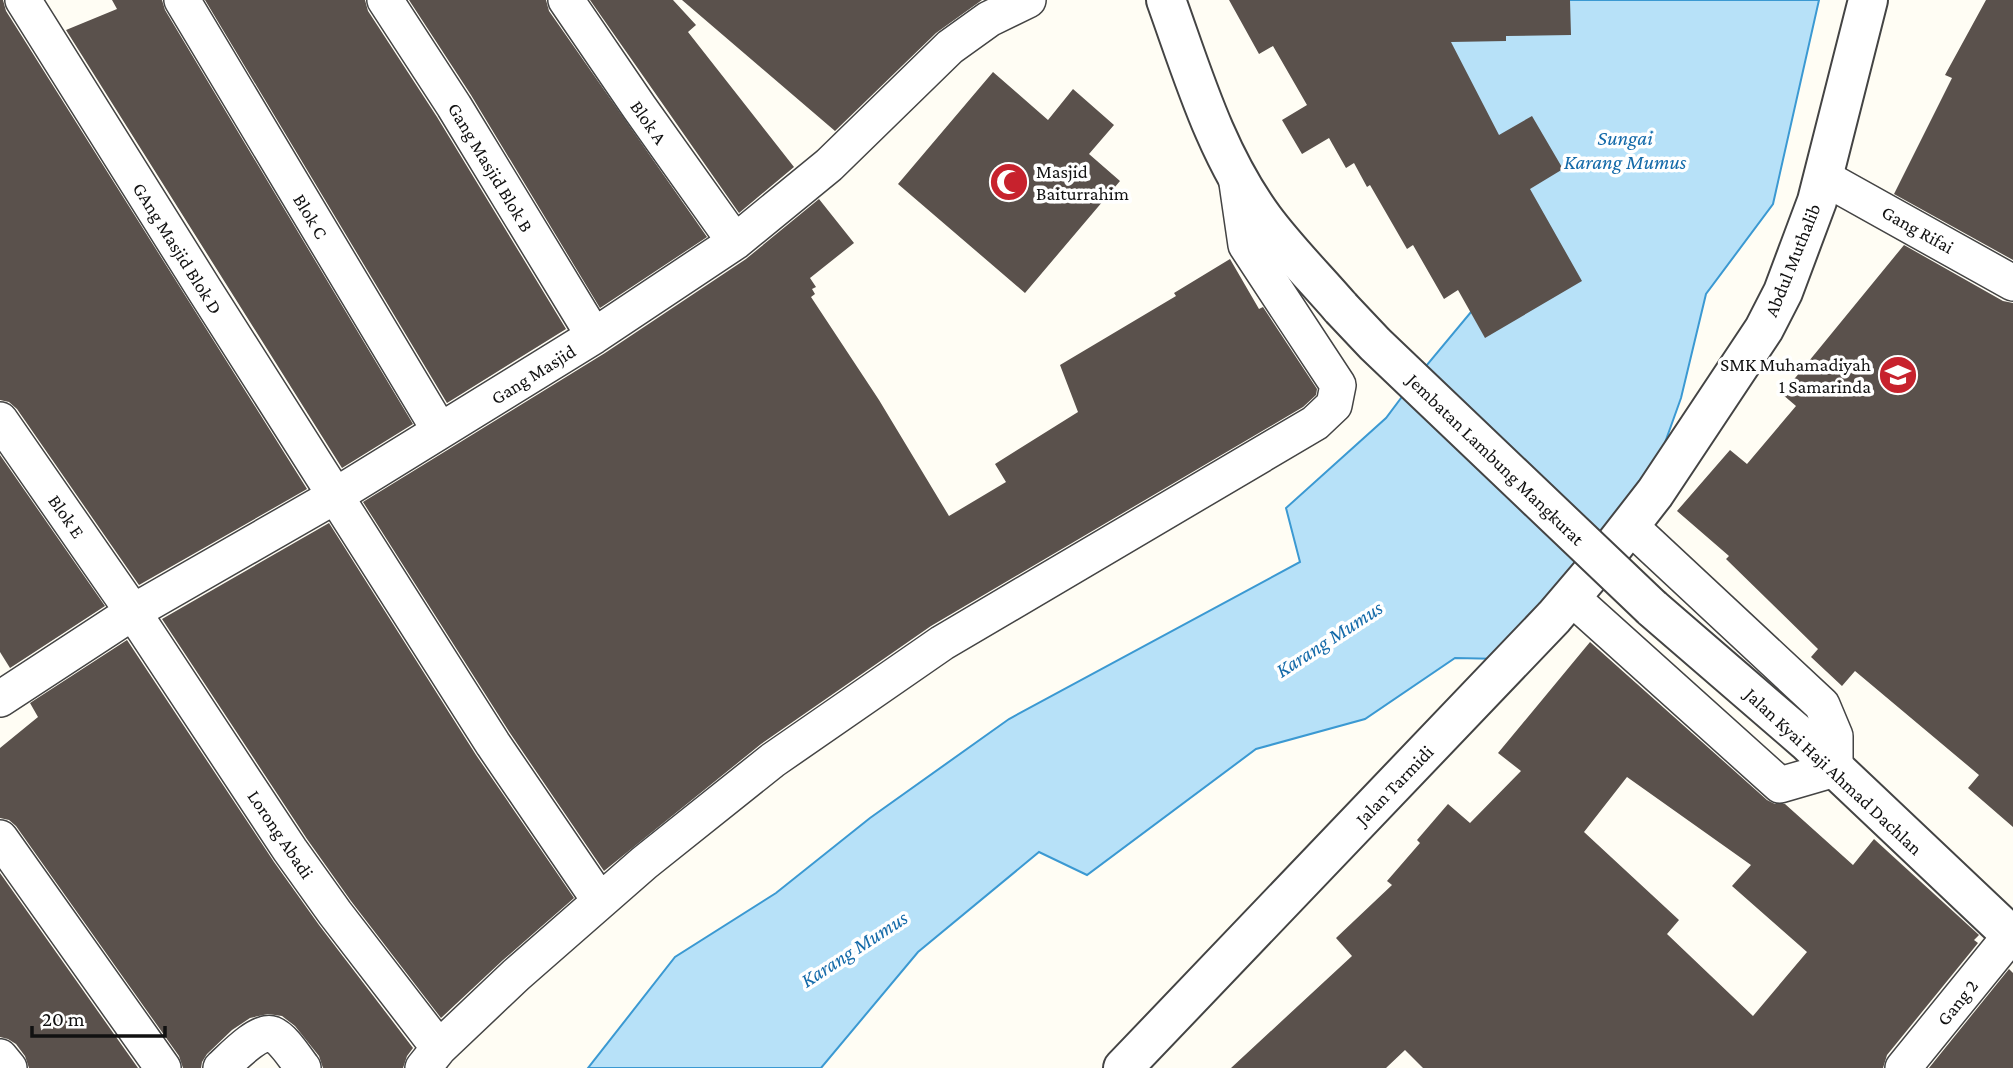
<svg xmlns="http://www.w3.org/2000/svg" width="2013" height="1068" viewBox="0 0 2013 1068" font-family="'Crimson Pro',serif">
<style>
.water{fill:#b7e1f8;stroke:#3b99d2;stroke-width:2}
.building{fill:#5a514c;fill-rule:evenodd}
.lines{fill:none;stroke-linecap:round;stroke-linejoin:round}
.minor-casing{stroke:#444;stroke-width:38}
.tertiary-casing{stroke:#444;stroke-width:42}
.minor{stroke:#fff;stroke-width:35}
.tertiary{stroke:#fff;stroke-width:38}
.tertiary-bridge-casing{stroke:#444;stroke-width:42;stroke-linecap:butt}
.tertiary-bridge{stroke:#fff;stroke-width:38}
.labels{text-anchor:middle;stroke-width:7;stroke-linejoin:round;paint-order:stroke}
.street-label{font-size:19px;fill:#111;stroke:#fff}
.poi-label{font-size:19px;fill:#111;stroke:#fff;text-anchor:start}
.water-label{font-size:21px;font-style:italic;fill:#146aa9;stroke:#fff}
</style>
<rect width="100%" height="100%" fill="#fffdf4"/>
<path class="water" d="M1473,0h346l-46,204 -67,90 -25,104 -28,78 -150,183 -48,-1 -90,61 -109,30 -169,126 -48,-23 -121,100 -97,116h-233l87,-111 101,-64 94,-75 139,-99 291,-157 -14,-54 100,-90 30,-40 85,-102 -89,-202z"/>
<path class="building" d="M0,0h3l3,11 301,478 -168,96 -122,-176 -8,-7 -9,-2z
M112,0h50l3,10 248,414 -71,44 -276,-438 51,-21z
M205,0h160l3,11 69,106 129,212 -119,74z
M409,0h137l3,11 158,226 -107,71 -129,-213z
M590,0h83l23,25 -8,7 106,135 -55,46z
M682,0h300l-46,33 -101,98z
M1229,0h341l1,35 -65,1v5l-55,1 48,93 33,-19 31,53 -33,20 52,92 -97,57 -27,-48 -14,9 -31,-54 -6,4 -37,-64 -3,2 -13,-24 -8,5 -17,-30 -27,16 -20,-34 25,-15 -34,-59 -14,8z
M1986,0h27v260l-119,-66 58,-116 -7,-3z
M993,72l55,48 25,-31 41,36 -25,29 31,27 -95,112 -127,-109z
M819,199l35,44 -44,35 6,9 -4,2 3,5 -4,3 68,103 70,116 57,-34 -11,-18 83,-52 -18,-47 116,-69 -2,-3 56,-34 29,50 4,-2 54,82 -1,6 -13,12 -372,219 -170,118 -157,127 -94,-138 -147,-231 242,-149 141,-94z
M1904,245l99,56 10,2v524l-45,-39 11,-13 -124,-104 -13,15 -31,-29 7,-8 -92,-90 3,-3 -52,-45 53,-61 17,14 49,-58 -14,-12z
M0,455l105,151 -95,62 -10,-16z
M329,523l147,232 98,143 -71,62 -62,58 -90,-117 -44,-62 -145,-220z
M127,640l147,222 45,63 94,123 -6,8 -4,12h-80l-4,-12 -24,-30 -13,-10 -14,-2 -18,4 -18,12 -25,24 -5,8 -1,6h-18l-4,-12 -163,-230 -7,-6 -9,-2v-70l38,-31 -8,-14z
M1590,642l177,158 8,4h10l68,61 21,-26 105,96 -5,5 4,3 -91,112 -4,13h-460l-18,-18 -19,18h-155l121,-112 -16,-18 56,-53 -5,-4 33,-38 -3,-3 31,-36 22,19 51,-52 -23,-18zM1627,777l124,88 -19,21 75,66 -54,64 -86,-82 12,-14 -95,-88z
M0,873l138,195h-109l-4,-12 -9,-12 -8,-5 -8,-2z
M2009,969l4,4v95h-84z"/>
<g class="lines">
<g class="minor-casing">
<path id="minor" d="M23,0l181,289 289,455 107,157
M182,0l258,431
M385,0l69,106 140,230
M566,0l73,107 96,135
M1823,177l190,106
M0,420l133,192 157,238 45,63 104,135
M1571,597l209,188 55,-16v-33l-13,-31 -192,-179
M0,699l133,-87 202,-116 259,-160 141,-94 94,-77 121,-118 39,-28 39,-19
M0,838l163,230
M0,1057l9,11
M221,1068c10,-9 38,-39 51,-34 12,5 23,24 31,34
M423,1068l16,-20 77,-73 128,-112 129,-103 169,-117 373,-220 19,-18 4,-20 -92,-140 -10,-69
M1903,1068l108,-133"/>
</g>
<g class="tertiary-casing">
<path id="tertiary" d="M1166,0c27,75 50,154 98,219 23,31 52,60 77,89
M1652,608l154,133 207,196
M1123,1068l431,-451 52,-61 49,-63 109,-164 19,-37 34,-91 51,-201"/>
</g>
<use href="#minor" class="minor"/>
<use href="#tertiary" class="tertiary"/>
<g class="tertiary-bridge-casing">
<path id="tertiary-bridge" d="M1341,308l34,36 277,264"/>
</g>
<use href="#tertiary-bridge" class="tertiary-bridge"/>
</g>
<defs>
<g id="mosque-disc" transform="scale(2.0125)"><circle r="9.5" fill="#c7222d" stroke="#fff"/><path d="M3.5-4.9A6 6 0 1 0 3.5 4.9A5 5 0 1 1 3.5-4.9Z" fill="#fff"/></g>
<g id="school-disc" transform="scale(2.0125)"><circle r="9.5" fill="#c7222d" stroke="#fff"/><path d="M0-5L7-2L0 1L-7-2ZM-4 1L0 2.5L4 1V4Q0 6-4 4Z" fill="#fff"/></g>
</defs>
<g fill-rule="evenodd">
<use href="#mosque-disc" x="1009" y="182"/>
<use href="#school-disc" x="1898" y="375"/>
</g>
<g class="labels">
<g class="street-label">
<text transform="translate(649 122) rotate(55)" y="7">Blok A</text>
<text transform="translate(491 167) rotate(59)" y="7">Gang Masjid Blok B</text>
<text transform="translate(311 216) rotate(59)" y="7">Blok C</text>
<text transform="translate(1918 229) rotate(29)" y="7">Gang Rifai</text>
<text transform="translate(178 248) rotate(58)" y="7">GAng Masjid Blok D</text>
<text transform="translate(1792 260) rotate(-68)" y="7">Abdul Muthalib</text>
<text transform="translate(533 374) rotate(-32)" y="7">Gang Masjid</text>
<text transform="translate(1496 459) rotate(44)" y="7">Jembatan Lambung Mangkurat</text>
<text transform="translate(67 516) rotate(55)" y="7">Blok E</text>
<text transform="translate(1834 771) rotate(43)" y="7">Jalan Kyai Haji Ahmad Dachlan</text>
<text transform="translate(1394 785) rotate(-46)" y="7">Jalan Tarmidi</text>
<text transform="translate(281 834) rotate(56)" y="7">Lorong Abadi</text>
<text transform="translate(1957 1002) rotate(-51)" y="7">Gang 2</text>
</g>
<g class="poi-label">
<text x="1036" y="178">Masjid<tspan x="1036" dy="22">Baiturrahim</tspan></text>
<text x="1871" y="371" text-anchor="end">SMK Muhamadiyah<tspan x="1871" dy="22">1 Samarinda</tspan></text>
</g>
<g class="water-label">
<text x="1625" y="145">Sungai<tspan x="1625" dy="24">Karang Mumus</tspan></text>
<text transform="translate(1329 639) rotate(-33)" y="7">Karang Mumus</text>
<text transform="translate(854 949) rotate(-33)" y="7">Karang Mumus</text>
</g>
</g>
<path d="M32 1026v10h133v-10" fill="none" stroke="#111111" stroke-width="3.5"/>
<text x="42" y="1026" font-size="21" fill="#111111" stroke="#ffffff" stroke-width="5" paint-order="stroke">20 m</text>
</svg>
